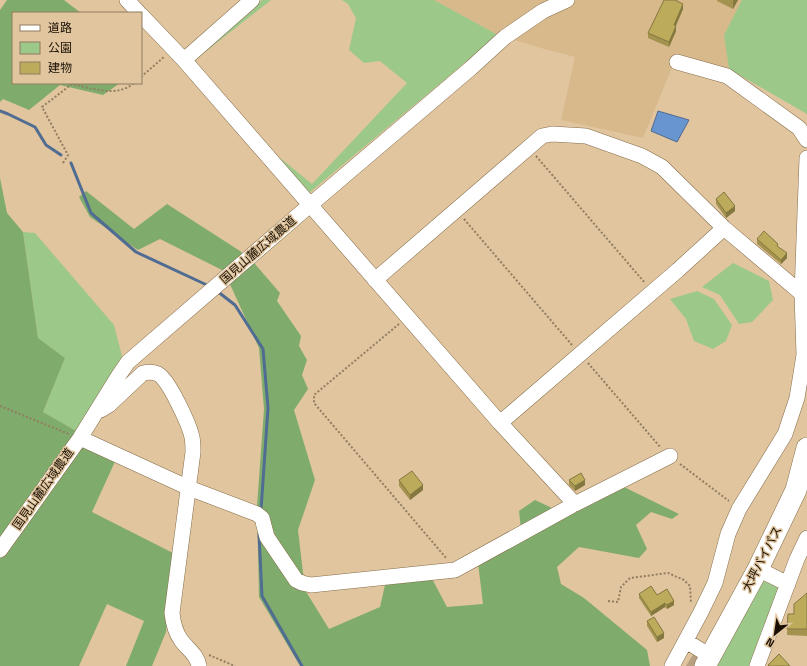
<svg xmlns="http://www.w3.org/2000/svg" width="807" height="666" viewBox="0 0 807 666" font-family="'Space Grotesk','Noto Sans JP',sans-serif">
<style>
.built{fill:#d8b98b}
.green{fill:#9cc88a}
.forest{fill:#7fac6c}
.water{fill:#6894d0;stroke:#506c92}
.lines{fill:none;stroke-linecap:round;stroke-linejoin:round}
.stream{stroke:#506c92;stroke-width:3}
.minor-tunnel{stroke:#b8a180;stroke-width:15;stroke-dasharray:15 8;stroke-linecap:butt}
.minor-casing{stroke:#856d49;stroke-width:16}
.highway-casing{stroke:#856d49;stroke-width:22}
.path{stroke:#917d61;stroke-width:2;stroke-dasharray:2 2;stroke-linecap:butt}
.minor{stroke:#fff;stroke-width:15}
.highway{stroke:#fff;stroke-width:21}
.wall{fill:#a3934f}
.shaded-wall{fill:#847840}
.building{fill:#bdab5c;stroke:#847840}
.labels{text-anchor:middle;stroke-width:3;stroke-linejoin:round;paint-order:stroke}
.street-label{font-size:12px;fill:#190f03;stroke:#e0c59f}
</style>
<rect width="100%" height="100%" fill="#e0c59f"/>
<path class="built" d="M434,0h308l-17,35 4,34 -53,-11 -33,80 -82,-18 14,-63 -38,-10 -39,-12z"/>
<path class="green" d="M262,0h9l-76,60z
M342,0h92l64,35 -189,158 -30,-36 33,27 95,-101 -27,-22 -16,2 -15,-13 7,-32 -8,-14z
M742,0h65v114l-78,-45 -5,-34z
M23,232l12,1 79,92 8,31 -46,75 -33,-19 22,-54 -27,-20z
M733,263l36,18 4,19 -21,22 -13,2 -19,-29 -18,-8z
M697,291l17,8 18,26 -6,16 -13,8 -19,-8 -8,-22 -16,-20z
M763,581l15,7 -29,78h-32z"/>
<path class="forest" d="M7,0h57l17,13h-68v70h107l-17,12 -43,-10 -31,25 -26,-11 -3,3v-92z
M0,178l7,35 16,19 15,106 27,20 -22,54 75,43 -26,57 81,41 -7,79 -14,34h-26l18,-45 -37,-17 -28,62h-79z
M86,191l48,38 33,-25 73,47 15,13 25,29 -3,8 24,35 -2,10 8,14 -5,15 6,14 -14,21 21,70 -17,50 7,60 24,39 51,-22 5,-22 45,-10 17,32 36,-3 -5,-41 44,-24 -3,-28 16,-11 34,16 55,-29 55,27 -7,5 -21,-7 -15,13 11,24 -8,9 -60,-11 -22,20 4,17 23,14 63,52 3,16h-350l-41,-69 -2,-91 7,-97 -5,-61 -35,-77 -64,-32 -22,11 -48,-33 -11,-20z"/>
<path class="water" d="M658,111l31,9 -12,22 -26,-11z"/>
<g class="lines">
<path class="stream" d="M0,111l8,3 27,13 11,18 15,10
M71,163l20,50 45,39 73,34
M217,291l18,14 28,44 5,59 -7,102
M259,534l3,62 40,70"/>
<path class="minor-tunnel" d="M689,661l8,5"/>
<g class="minor-casing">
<path id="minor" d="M127,0l12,13
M141,15l43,45 316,363 178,-153 46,-42
M184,60l68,-60
M677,62l50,14 72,52 8,12
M375,280l167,-144 10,-2 34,2 56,20 20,11 62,61 83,70
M101,410l8,-5 34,-32c5,-1 10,-1 15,1 11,6 31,50 34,63 1,5 1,10 1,15l-21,161c1,9 3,19 9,27 6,9 16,14 18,26
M500,423l75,81
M80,438l109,50 68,26 5,4 5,19 29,43 6,3 9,2 144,-15 120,-66 95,-48
M0,550l80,-112 39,-63 9,-13 182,-157 161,-137 34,-31 38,-26 24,-11
M758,569l30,15
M686,641l24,15
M672,666l29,-54 14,-29 13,-49 11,-25 46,-75 12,-36 7,-43 -2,-61 5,-136
M757,666l40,-107 10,-21"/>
</g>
<g class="highway-casing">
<path id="highway" d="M705,666l53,-97 38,-79 11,-42"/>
</g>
<path class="path" d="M141,77l24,-21
M536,156l109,127
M63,163l5,-8 -26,-48 30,-23c19,4 45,14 62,-1
M464,219l108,126
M399,324l-85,71v8l133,156
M588,363l73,85
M0,406l69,28
M680,464l49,37
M608,601l10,1 3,-15 9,-9 38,-5 16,7 6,6 1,17
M209,655l26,11"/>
<use href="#minor" class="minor"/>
<use href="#highway" class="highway"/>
</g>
<path class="wall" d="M717,0h21l-5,9 -16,-8z
M683,9l-7,16v6l-7,16 -21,-9v-5z
M716,199l19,12 -9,7 -10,-14z
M757,239l21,8 9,11 -6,6 -24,-20z
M399,480l24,10 -13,10 -11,-14z
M569,480l16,5 -10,6 -6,-6z
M807,593v43l-20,-1 1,-21h6z
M639,594l18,1 17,10 -7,4 -2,-2 -14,9 -12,-18z
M647,621l17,17 -7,4 -10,-16z"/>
<path class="shaded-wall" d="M734,0h4l-5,9v-8z
M683,4v5l-9,21v-5z
M676,26v5l-7,16v-5z
M735,206v5l-9,7v-5z
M787,253v5l-6,6v-4z
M585,480v5l-10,6v-5z
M423,485v5l-13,10v-5z
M674,601v4l-7,4v-4z
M665,603v4l-14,9v-4z
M664,633v5l-7,4v-5z"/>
<path class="building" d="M664,0h11l8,4 -9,21 2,1 -7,16 -21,-9z
M724,192l11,14 -9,7 -10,-14z
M764,231l14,13 -1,2 10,7 -6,7 -24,-21z
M412,471l11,14 -13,10 -11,-15z
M581,473l4,7 -10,6 -6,-6z
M651,586l6,9 10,-6 7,12 -7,4 -2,-2 -14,9 -12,-18z
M807,593v36h-20l1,-15h6v-10z
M654,617l10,16 -7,4 -10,-16z
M779,654l11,12h-21l-1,-1z"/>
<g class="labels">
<g class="street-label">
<text transform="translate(258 250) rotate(-41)" y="4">国見山麓広域農道</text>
<text transform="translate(43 489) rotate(-55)" y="4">国見山麓広域農道</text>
<text transform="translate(762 559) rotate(-63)" y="4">大坪バイパス</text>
</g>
</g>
<rect x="12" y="12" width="130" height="72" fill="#e0c59f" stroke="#907c61"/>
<rect x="20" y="25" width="20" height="6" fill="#ffffff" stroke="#907c61"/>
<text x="48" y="32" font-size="12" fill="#190f03">道路</text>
<rect x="20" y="42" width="20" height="12" fill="#9cc88a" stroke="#907c61"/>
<text x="48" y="52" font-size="12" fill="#190f03">公園</text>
<rect x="20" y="62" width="20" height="12" fill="#bdab5c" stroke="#907c61"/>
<text x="48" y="72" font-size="12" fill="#190f03">建物</text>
<g transform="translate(775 634) rotate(210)" stroke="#e0c59f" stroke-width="3" paint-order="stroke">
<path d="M0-3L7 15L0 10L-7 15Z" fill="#190f03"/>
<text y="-6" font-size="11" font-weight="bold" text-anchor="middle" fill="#190f03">N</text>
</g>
</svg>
